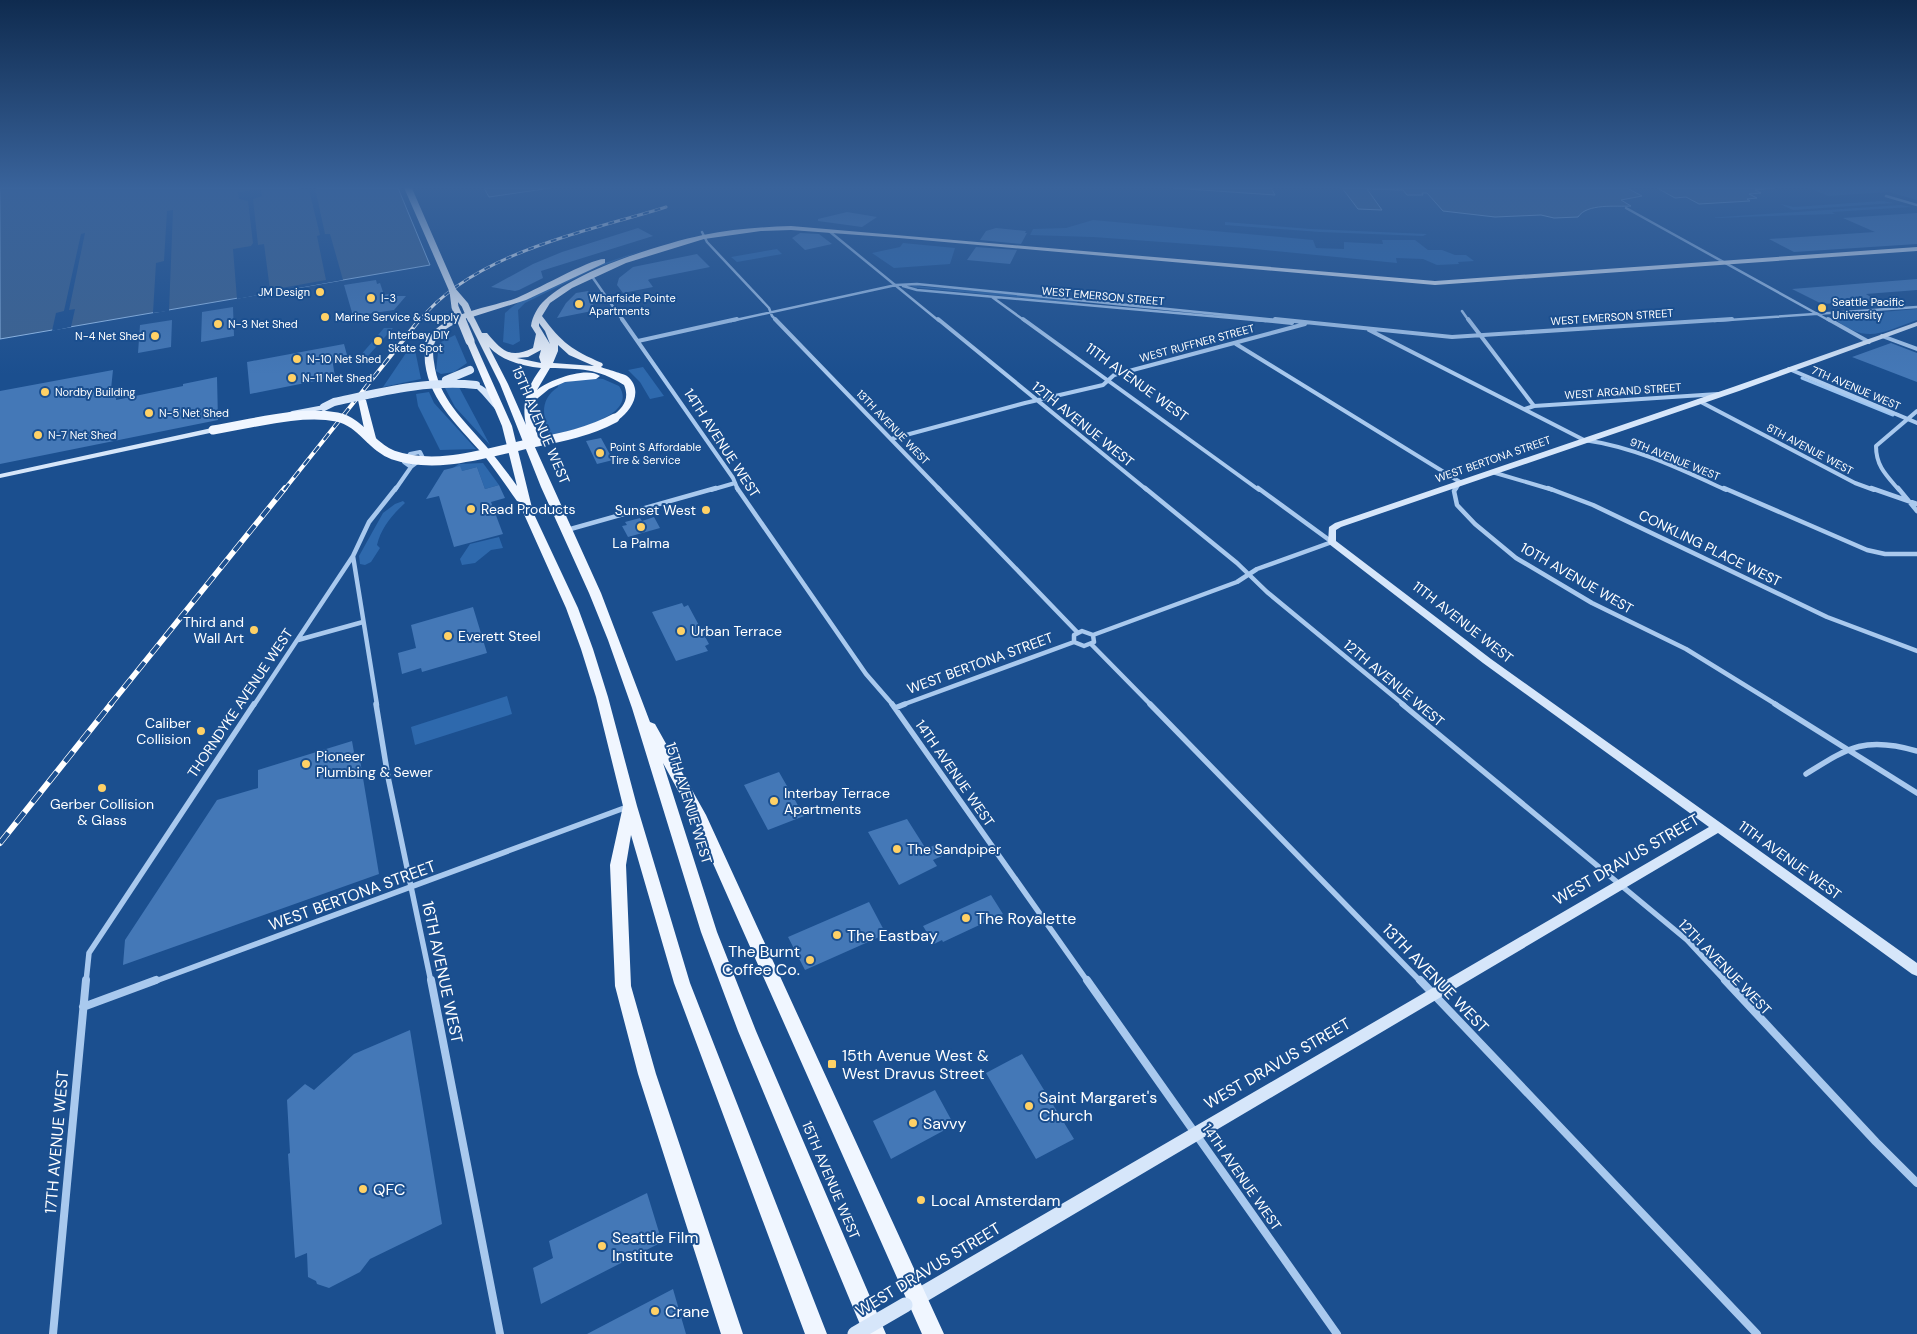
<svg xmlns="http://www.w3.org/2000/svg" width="1917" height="1334" viewBox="0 0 1917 1334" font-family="'DM Sans',sans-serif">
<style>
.green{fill:#2e69ad}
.water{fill:#3c6290;stroke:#9cc4f0}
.pier{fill:#1b4f8f}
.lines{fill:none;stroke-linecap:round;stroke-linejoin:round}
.stream{stroke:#9cc4f0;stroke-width:3}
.building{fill:#4478b7}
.street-far4{stroke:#a9c9ee;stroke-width:2.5}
.street-far3{stroke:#a9c9ee;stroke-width:4}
.street-far2{stroke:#a9c9ee;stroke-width:4.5}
.street-far1{stroke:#a9c9ee;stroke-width:5.5}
.street{stroke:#a9c9ee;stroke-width:8}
.secondary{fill:#d6e6fa;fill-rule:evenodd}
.primary{fill:#f0f6ff;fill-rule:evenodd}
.rail-far3-casing{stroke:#fff;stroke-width:3}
.rail-far2-casing{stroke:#fff;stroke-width:4}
.rail-far1-casing{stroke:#fff;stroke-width:5.5}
.rail-casing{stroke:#fff;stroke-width:6}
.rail-far3{stroke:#1b4f8f;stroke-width:2;stroke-dasharray:6;stroke-linecap:butt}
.rail-far2{stroke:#1b4f8f;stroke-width:2.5;stroke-dasharray:8;stroke-linecap:butt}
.rail-far1{stroke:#1b4f8f;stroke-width:4;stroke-dasharray:11;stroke-linecap:butt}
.rail{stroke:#1b4f8f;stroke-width:4.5;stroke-dasharray:13;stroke-linecap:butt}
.secondary-bridge-far1{stroke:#d6e6fa;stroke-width:8}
.secondary-bridge{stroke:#d6e6fa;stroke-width:15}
.primary-bridge-far1{stroke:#f0f6ff;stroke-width:7}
.primary-bridge{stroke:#f0f6ff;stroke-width:9}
.poi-dot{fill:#ffd166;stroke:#1b4f8f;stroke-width:2}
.labels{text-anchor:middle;stroke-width:4;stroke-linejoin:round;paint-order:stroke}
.far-poi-label{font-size:11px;fill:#fff;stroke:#1b4f8f;text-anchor:start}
.far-street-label{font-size:11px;fill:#fff;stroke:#1b4f8f}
.street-label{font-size:14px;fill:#fff;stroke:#1b4f8f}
.poi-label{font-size:14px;fill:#fff;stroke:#1b4f8f;text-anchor:start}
.near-street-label{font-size:16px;fill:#fff;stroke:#1b4f8f}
.near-poi-label{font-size:16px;fill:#fff;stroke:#1b4f8f;text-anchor:start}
</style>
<rect width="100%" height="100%" fill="#1b4f8f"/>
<path class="green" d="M1809,188h108v12l-28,-8 -61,4z
M1882,201l12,2 -101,7 -13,-6 14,3z
M1901,205l10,2 -79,5 3,2h-2l-126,4z
M1093,220l220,20 3,8 28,1v-7l39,2 -1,-4h33l13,10h14l13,5h11l8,6 -16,1 1,2 -22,1 -14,-6 -27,-1 1,5 -152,-15 -152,-11 -63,-2 3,-6 33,-1z
M1225,222l86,7 116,5 -4,2 -103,-4 -95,-7z
M903,243l52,5 -5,16 -56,4 -22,-15 28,-6z
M647,249l-51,19 -71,35 -7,7 2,31 -7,4 -10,-3 2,-29c32,-30 100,-50 142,-64z
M777,249l5,5 -45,8 -6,-5z
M915,286l164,14 -2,3 -166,-16z
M1917,309v11c-37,13 -50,25 -85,-3l3,-1z
M384,328h9l-25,28h-8z
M455,335l12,28 -13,9 -13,2 -5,-3 3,-28z
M415,350l6,29 -38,8 23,-34z
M643,367l21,29 -14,3 -10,-17 -12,-12z
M593,378l10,1 16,7c21,31 -52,46 -70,49 -6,-19 -10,-35 9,-48v-4z
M459,387l31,58 -35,-38 -10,-19z
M429,392l5,11 42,46 -36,1 -22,-44 -2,-12z
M483,463l16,22 -14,4 -8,-22 -15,4 -9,-3 6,-4z
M403,501l2,2c-13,12 -24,25 -28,42l3,3 -9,14 -6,3 -5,-1 -1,-8 24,-43 12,-9z
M499,537l4,11 -12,2 -16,13 -13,2 -2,-6 10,-15z
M507,696l5,18 -97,31 -4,-18z"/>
<path class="water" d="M0,188h398l32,77 -430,74z
M484,188h67l-62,9z
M1173,188h98l4,7z
M1342,188h285l15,8 -21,4 10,6c-15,1 -44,-3 -53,11l-24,1 -13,-3 -46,2 -52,-6 -16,-18h-5l1,2h-16l-4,-5 -36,-1 15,21 -24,-1z
M1657,188h118l-20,2 6,3 -12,1 8,4 -10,1 3,2 -51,3 -13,-7 -11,1z"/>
<path class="pier" d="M299,188h16l10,46h5l13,46 -106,19 -4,-50 18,-3 2,-3 -5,-42 -9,-2 -1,-7 23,-3 1,7 -9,3 5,46 6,-1 6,46 56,-10 -9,-44 3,-1 -11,-45h-9z
M173,210l-4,101 -16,2 3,-50 8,-2 3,-50z
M85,233l-16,77 6,-1 -4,18 -19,4 4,-18 8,-2 17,-77z"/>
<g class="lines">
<path class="stream" d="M1802,378l91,37"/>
</g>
<path class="building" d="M847,212l30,5 -15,10 -44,-6v-2z
M1917,213v31l-123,8 -25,-13 106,-7 -32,-14z
M638,228l15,8 -112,35 2,7 -24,12 -4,1 -24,-4 42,-23 29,-12z
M996,228l30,3 -1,2h2l-6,11 -41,-4 6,-9z
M800,233l19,1 13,10 -27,6 -13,-12z
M976,247l41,3 -7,14 -43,-4z
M697,254l13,13 -60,12 -2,1 5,7 -30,6 -6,-8 2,-7 14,-11z
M1917,279v11l-51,4 11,7 -55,3 -30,-15z
M376,280l1,4 3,-1 4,12 8,-2 1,3h13l-12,14 -41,6 -9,-31z
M588,291l8,11 -4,1 5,7 -40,8 9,-15 10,-10z
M233,307l1,29 -33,6 1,-30z
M172,320l-1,27 -33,6 2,-28z
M1891,343l26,10v29l-65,-25z
M344,344l3,11 -15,3 3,19 -85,17 -3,-32z
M113,370l-2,19 6,-1 -1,12 67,-14v-2l34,-7 1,43 -218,44v-73z
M601,438l12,22 -16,4 -11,-23z
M460,466l2,5 15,-4 8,22 14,-4 6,13 -14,4 12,32 -49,13 -15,-51 -13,3 18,-29z
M654,517l6,11 -32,9 -6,-11 5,-1 -2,-3 15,-4 2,3z
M682,603l2,4 4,-2 21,39 -4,2 3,5 -32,10 -24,-49z
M473,607l14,46 -65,19 -1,-4 -19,6 -4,-21 18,-5 -5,-23z
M352,741l3,17 5,2 19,114 -256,91 2,-25 92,-140 41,-12v-18z
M779,772l25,44 -36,14 -24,-45z
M907,819l19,30 9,-4 7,11 -9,4 4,6 -38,19 -31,-53z
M991,895l12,19 -60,28 -1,-2 -8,4 -11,-18z
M869,902l17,32 -81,36 -17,-33z
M410,1030l32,194 -72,35 -10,13 -31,16 -12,-4 -1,-3 -8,-4 -1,-24 -12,5 -7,-104 2,-1 -3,-53 18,-16 9,6 40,-36z
M1022,1054l52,85 -38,20 -50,-86z
M935,1090l19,35 -63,34 -18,-38z
M647,1193l15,49 -121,62 -8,-36 20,-10 -4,-17z
M673,1289l13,45h-99z"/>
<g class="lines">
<path class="street-far4" d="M1886,196l31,9
M1626,208l204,113
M829,231l110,90
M702,232l5,10 62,66 3,8 5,5
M591,275l32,46
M903,286l14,4 349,31
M992,297l33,24
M1462,311l7,10
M731,321l165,-36 21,-1 371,37
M1714,321l203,-14"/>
<path class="street-far3" d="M622,319l111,159 5,12
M775,319l165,171
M938,319l209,171
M1023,319l236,171
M1252,319l40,4
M1275,319l177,18 280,-18
M1468,319l66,87
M1828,319l41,23
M1369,330l215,110c51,7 96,29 142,50
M1882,336l35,13
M638,341l99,-22
M1236,344l224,138 -5,8
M1789,369l128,54
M1699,401l156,82 19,7
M1525,409l9,-3 184,-12
M891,439l134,-36 78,-18 11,-10 191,-51
M420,452l3,6 -12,9 -7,-5 6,-8z
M1492,472l61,18
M395,490l16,-23
M711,490l24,-7
M1899,490c-13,-15 -23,-24 -23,-44l41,-35"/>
<path class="street-far2" d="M737,488l129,186 27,31
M938,488l139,144
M1145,488l92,75 30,29 137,113
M1258,488l74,54
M1456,488l-2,3 3,14 18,19 41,34 76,45 94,46 91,56
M1548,488l45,17 234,112 90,34
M1724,488l143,62 18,4h32
M1871,488l46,16
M1898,488l19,23
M567,530l149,-42
M353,556l24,149
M1082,631l11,4 1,7 -10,4 -10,-4v-7z
M1093,635l144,-53 20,-13 75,-27
M298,640l65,-18
M1091,644l60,61
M254,705l99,-149 16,-34 27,-34
M902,705l172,-63"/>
<path class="street-far1" d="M376,704l12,73 43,205
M892,704l196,278
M1150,704l271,278
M1402,704l285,236 39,42
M1775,704l142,89
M895,708l10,-4
M1806,774c43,-27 59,-38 111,-23
M86,982l3,-29 165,-249
M153,982l474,-175"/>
<path class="street" d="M431,980l69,354
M1087,980l250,354
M1420,980l337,354
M1725,980l151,162 41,41
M83,1007l73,-27
M53,1334l33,-354"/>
<path class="secondary" d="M1917,322v4l-178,65 -398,136 -5,3v11l155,118 426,304v13l-5,-2 -194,-141 -799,473 -6,2 -6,-2 -2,-6 2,-6 802,-467 -226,-164 -154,-119 -1,-2 1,-15 6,-4 398,-136z
M474,384c11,-1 20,14 27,21v4h-6l-13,-15 -8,-8z
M324,405h3v4l-35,6 -4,-2 4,-2z
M221,426h3v4l-224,48v-4z"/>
<path class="primary" d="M791,226l644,55 482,-34v4l-482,34 -536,-47 -108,-8 -30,1 -57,8 -78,24 -54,25 -22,15 -8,13c20,27 30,34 60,47l1,2 -2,2c5,2 23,7 26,9 17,14 5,34 -9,44h-6v-4c11,-8 18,-17 12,-31 -27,-17 -44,-16 -74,-17l-13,22c12,-10 50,-24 63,-14l-4,3 -31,3 -16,7 -16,13v13l6,27 -5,3 67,148 49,129 5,2 51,91 238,519h-22l-230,-518 -29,-53 54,169 39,99 130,303h-22l-126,-303 -37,-99 -69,-224 -24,-68 -19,-47 -48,-106 -41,-103 -33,-66c-10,5 -26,11 -31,22 -4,6 -3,16 -2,22 4,36 30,58 52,84 11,13 21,26 31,40l-15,-60 -36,-85 1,-2 7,2 38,85 21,86 45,96 15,41 15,48 29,109 53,177 137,351h-22l-131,-351 -43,-148 -5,30 5,121 25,88 87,260h-22l-83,-260 -23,-88 -5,-121 13,-59 -27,-109 -15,-48 -15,-41 -43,-96 -3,-10 -3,-1c-10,-14 -20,-29 -31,-43 -24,-29 -56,-55 -61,-95 -1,-13 1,-25 11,-34 21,-18 53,-22 78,-30 19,-7 77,-41 91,-40v4l-79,37 -54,17 3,2 7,14h5c15,18 23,26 46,15l3,-14 -5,-8c1,-9 7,-20 14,-26 32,-30 116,-56 158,-65 29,-6 59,-8 88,-9zM539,323l6,8 5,13 -11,-18zM558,345l11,10 25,11 -41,-3 5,-12zM489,347c13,14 34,19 52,21 -13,18 -20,34 -15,57l-18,-41zM541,350l-2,7 2,6 -24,-5 11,-1z
M362,397l4,3 11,42 -5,3 -5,-3 -9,-42z"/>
<g class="rail-far3-casing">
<path id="rail-far3" d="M419,321c56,-69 167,-89 247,-114"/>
</g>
<g class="rail-far2-casing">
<path id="rail-far2" d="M284,490l136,-171"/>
</g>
<g class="rail-far1-casing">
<path id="rail-far1" d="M110,705l175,-217"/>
</g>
<g class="rail-casing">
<path id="rail" d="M0,843l111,-139"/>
</g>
<use href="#rail-far3" class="rail-far3"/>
<use href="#rail-far2" class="rail-far2"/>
<use href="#rail-far1" class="rail-far1"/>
<use href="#rail" class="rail"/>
<path class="secondary-bridge-far1" d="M446,380l24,-10
M324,407l10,-5c47,-10 93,-22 142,-17"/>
<path class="secondary-bridge" d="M855,1334l50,-29"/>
<path class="primary-bridge-far1" d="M408,188l45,103 12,14 6,14
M453,291l2,16 6,14"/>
<path class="primary-bridge" d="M461,319l9,22
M213,430c38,-6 86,-20 124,-13 24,5 34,30 56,38 44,15 92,-2 135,-11 30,-6 59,-11 87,-26"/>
</g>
<linearGradient id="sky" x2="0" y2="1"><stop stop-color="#0f2b4f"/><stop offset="0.5" stop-color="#39639b"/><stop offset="1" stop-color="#39639b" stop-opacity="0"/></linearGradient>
<rect width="1917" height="375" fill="url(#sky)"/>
<g class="poi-dot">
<circle cx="320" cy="292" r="5"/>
<circle cx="371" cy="298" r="5"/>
<circle cx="579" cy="304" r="5"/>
<circle cx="1822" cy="308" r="5"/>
<circle cx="325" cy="317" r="5"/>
<circle cx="218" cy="324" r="5"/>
<circle cx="155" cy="336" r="5"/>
<circle cx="378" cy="341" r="5"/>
<circle cx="297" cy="359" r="5"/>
<circle cx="292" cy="378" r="5"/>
<circle cx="45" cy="392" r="5"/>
<circle cx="149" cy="413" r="5"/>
<circle cx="38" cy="435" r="5"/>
<circle cx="600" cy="453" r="5"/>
<circle cx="471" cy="509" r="5"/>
<circle cx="706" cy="510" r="5"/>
<circle cx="641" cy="527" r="5"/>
<circle cx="254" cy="630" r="5"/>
<circle cx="681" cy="631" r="5"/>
<circle cx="448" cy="636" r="5"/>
<circle cx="201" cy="731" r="5"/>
<circle cx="306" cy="764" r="5"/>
<circle cx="102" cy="788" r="5"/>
<circle cx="774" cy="801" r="5"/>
<circle cx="897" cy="849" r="5"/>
<circle cx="966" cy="918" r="5"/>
<circle cx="837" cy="935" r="5"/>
<circle cx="810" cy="960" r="5"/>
<rect x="827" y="1059" width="10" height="10" rx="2.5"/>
<circle cx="1029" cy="1106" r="5"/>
<circle cx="913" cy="1123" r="5"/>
<circle cx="363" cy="1189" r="5"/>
<circle cx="921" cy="1200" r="5"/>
<circle cx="602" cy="1246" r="5"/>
<circle cx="655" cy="1311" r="5"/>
</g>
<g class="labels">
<g class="far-poi-label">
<text x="310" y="296" text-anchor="end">JM Design</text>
<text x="381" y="302">I-3</text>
<text x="589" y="302">Wharfside Pointe<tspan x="589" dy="13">Apartments</tspan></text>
<text x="1832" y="306">Seattle Pacific<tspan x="1832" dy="13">University</tspan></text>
<text x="335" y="321">Marine Service &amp; Supply</text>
<text x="228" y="328">N-3 Net Shed</text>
<text x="388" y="339">Interbay DIY<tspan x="388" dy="13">Skate Spot</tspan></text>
<text x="145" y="340" text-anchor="end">N-4 Net Shed</text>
<text x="307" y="363">N-10 Net Shed</text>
<text x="302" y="382">N-11 Net Shed</text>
<text x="55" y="396">Nordby Building</text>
<text x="159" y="417">N-5 Net Shed</text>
<text x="48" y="439">N-7 Net Shed</text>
<text x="610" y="451">Point S Affordable<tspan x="610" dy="13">Tire &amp; Service</tspan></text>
</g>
<g class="far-street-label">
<text transform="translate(1103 296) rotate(5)" y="4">WEST EMERSON STREET</text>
<text transform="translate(1612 317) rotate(-4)" y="4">WEST EMERSON STREET</text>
<text transform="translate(1197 343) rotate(-15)" y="4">WEST RUFFNER STREET</text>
<text transform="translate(1856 388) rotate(23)" y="4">7TH AVENUE WEST</text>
<text transform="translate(1623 391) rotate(-4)" y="4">WEST ARGAND STREET</text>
<text transform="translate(893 427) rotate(46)" y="4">13TH AVENUE WEST</text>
<text transform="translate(1810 449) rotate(28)" y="4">8TH AVENUE WEST</text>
<text transform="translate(1493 459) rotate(-19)" y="4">WEST BERTONA STREET</text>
<text transform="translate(1675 459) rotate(22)" y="4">9TH AVENUE WEST</text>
</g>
<g class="street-label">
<text transform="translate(1137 382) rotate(36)" y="5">11TH AVENUE WEST</text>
<text transform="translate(1083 424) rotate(39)" y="5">12TH AVENUE WEST</text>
<text transform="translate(541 425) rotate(67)" y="5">15TH AVENUE WEST</text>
<text transform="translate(722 443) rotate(57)" y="5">14TH AVENUE WEST</text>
<text transform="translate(1710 548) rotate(26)" y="5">CONKLING PLACE WEST</text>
<text transform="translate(1577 578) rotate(30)" y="5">10TH AVENUE WEST</text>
<text transform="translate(1463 622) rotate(38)" y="5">11TH AVENUE WEST</text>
<text transform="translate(980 663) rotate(-20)" y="5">WEST BERTONA STREET</text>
<text transform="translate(1394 683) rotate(40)" y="5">12TH AVENUE WEST</text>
<text transform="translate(240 703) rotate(-56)" y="5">THORNDYKE AVENUE WEST</text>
<text transform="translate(955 773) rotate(55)" y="5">14TH AVENUE WEST</text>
<text transform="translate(689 803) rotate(73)" y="5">15TH AVENUE WEST</text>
<text transform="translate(1790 860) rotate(36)" y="5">11TH AVENUE WEST</text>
<text transform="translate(1725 967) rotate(46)" y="5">12TH AVENUE WEST</text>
<text transform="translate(1242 1177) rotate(55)" y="5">14TH AVENUE WEST</text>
<text transform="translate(831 1180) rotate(67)" y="5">15TH AVENUE WEST</text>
</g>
<g class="poi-label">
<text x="481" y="514">Read Products</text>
<text x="696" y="515" text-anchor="end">Sunset West</text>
<text x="641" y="548" text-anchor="middle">La Palma</text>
<text x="244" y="627" text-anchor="end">Third and<tspan x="244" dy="16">Wall Art</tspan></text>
<text x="691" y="636">Urban Terrace</text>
<text x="458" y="641">Everett Steel</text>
<text x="191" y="728" text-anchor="end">Caliber<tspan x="191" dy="16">Collision</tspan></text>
<text x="316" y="761">Pioneer<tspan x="316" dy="16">Plumbing &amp; Sewer</tspan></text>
<text x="784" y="798">Interbay Terrace<tspan x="784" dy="16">Apartments</tspan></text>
<text x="102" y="809" text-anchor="middle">Gerber Collision<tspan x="102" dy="16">&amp; Glass</tspan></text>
<text x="907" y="854">The Sandpiper</text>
</g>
<g class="near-street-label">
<text transform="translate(1626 859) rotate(-30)" y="6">WEST DRAVUS STREET</text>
<text transform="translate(352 895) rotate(-20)" y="6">WEST BERTONA STREET</text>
<text transform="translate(443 972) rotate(78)" y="6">16TH AVENUE WEST</text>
<text transform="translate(1436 978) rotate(46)" y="6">13TH AVENUE WEST</text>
<text transform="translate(1277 1063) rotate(-30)" y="6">WEST DRAVUS STREET</text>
<text transform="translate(56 1142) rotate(-85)" y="6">17TH AVENUE WEST</text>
<text transform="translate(928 1269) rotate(-31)" y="6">WEST DRAVUS STREET</text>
</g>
<g class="near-poi-label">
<text x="976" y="924">The Royalette</text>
<text x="847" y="941">The Eastbay</text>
<text x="800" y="957" text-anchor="end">The Burnt<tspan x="800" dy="18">Coffee Co.</tspan></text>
<text x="842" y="1061">15th Avenue West &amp;<tspan x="842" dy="18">West Dravus Street</tspan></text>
<text x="1039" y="1103">Saint Margaret's<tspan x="1039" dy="18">Church</tspan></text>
<text x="923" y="1129">Savvy</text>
<text x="373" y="1195">QFC</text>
<text x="931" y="1206">Local Amsterdam</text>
<text x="612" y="1243">Seattle Film<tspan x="612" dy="18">Institute</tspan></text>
<text x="665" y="1317">Crane</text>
</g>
</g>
</svg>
